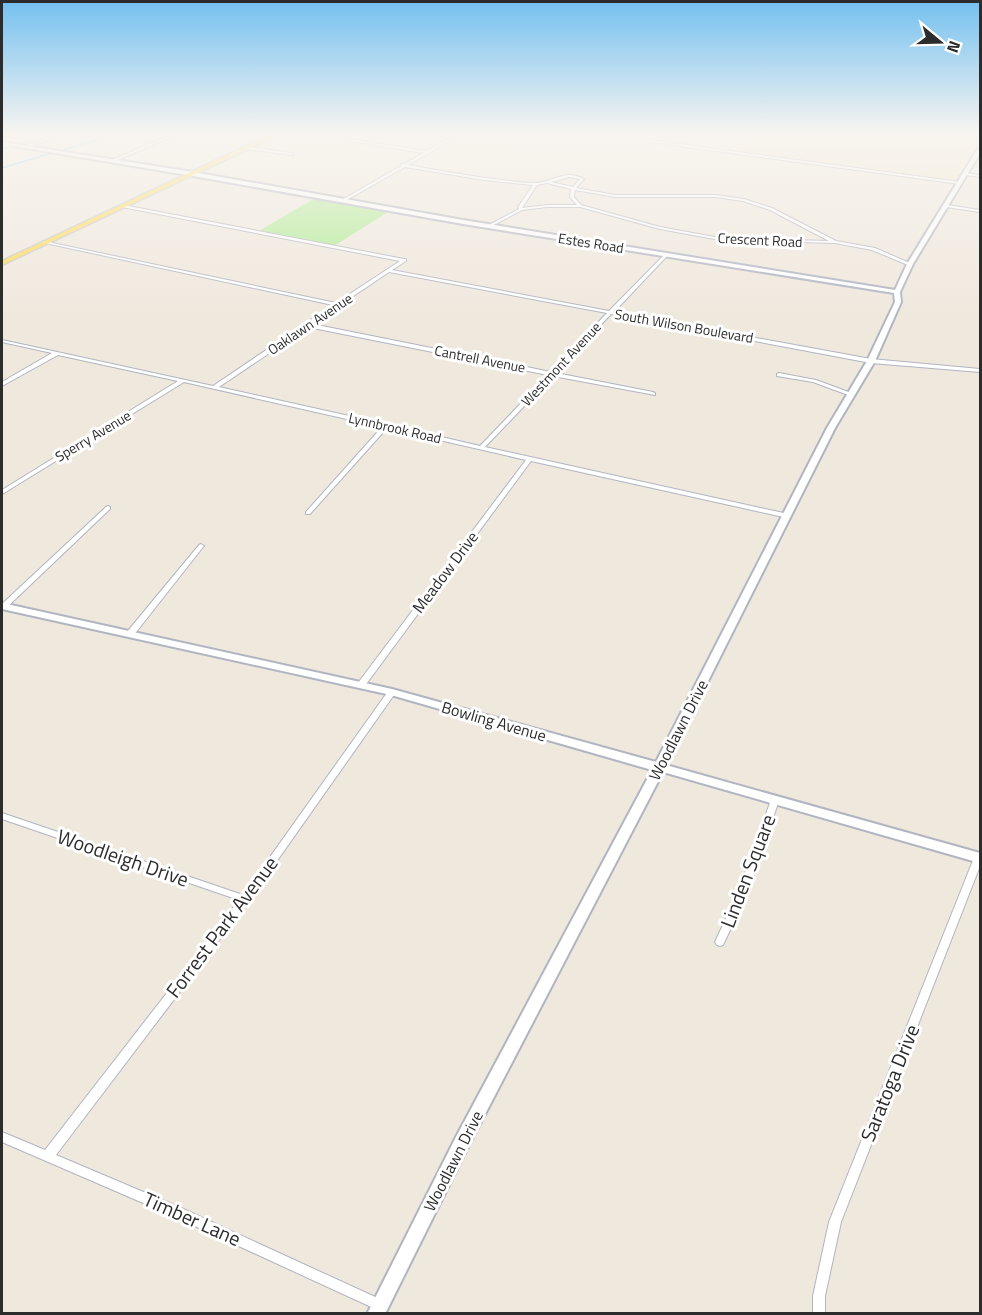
<svg xmlns="http://www.w3.org/2000/svg" width="982" height="1315" viewBox="0 0 982 1315" font-family="'Titillium Web',sans-serif">
<style>
.education{fill:#f2e6cb}
.green{fill:#b0eb94}
.lines{fill:none;stroke-linecap:round;stroke-linejoin:round}
.stream{stroke:#66d1fc;stroke-width:1.5}
.street-casing{stroke:#b1b4c1;stroke-width:2}
.secondary-casing{stroke:#b1b4c1;stroke-width:4}
.primary-casing{stroke:#c8c8c8;stroke-width:3}
.street{fill:#fff;fill-rule:evenodd}
.secondary{fill:#fff;fill-rule:evenodd}
.primary{fill:#ffda53;fill-rule:evenodd}
.labels{text-anchor:middle;stroke-width:6;stroke-linejoin:round;paint-order:stroke}
.far-street-label{font-size:14px;fill:#2c2c2c;stroke:#fff}
.street-label{font-size:16px;fill:#2c2c2c;stroke:#fff}
.near-street-label{font-size:20px;fill:#2c2c2c;stroke:#fff}
</style>
<rect width="100%" height="100%" fill="#efe8dd"/>
<path class="education" d="M755,134h225v5l-26,41 -218,-30z"/>
<path class="green" d="M317,197l74,13 -57,36 -75,-15z"/>
<g class="lines">
<path class="stream" d="M60,151l56,-17
M2,168l50,-15"/>
<g class="street-casing">
<path id="street" d="M56,134h6l-35,14 -3,-1z
M173,134h5l-65,28 -3,-1z
M457,134h5l-54,31c28,5 56,10 84,14 14,1 28,4 42,4 19,0 31,-15 50,-4l-8,9 39,7h101l28,4 28,9 64,33 39,7 37,16 -4,1 -36,-15 -37,-7 -115,-3 -60,-11 -80,-22h-33l-25,3 -32,17 -2,-1 1,-1 30,-16 -1,-2 15,-22 -49,-5 -79,-13 -62,35 -3,-1 61,-35v-2h3l20,-11 -75,-12 -1,-2 79,12zM569,177l11,2 -7,8 -22,-5zM547,183l24,6 -1,8 7,8h-30l-25,3 15,-23zM575,190l40,7h101l27,4 27,9 59,31 -109,-3 -60,-11 -79,-22 -7,-8z
M643,139l317,43 2,1 -2,1 -318,-43z
M10,143l1,2 -9,3v-2z
M248,147l44,6 2,1 -2,1 -45,-6z
M966,173l14,2v2l-15,-2z
M123,205l281,54h2v2l-14,9 217,41 56,-57h2v2l-53,56 257,47 109,10v3l-109,-9 -260,-49 -55,59 97,19 2,1v2l-102,-19 -68,71 303,67 3,2 -3,2 -257,-57 -167,226h-6l-1,-2 1,-2 168,-223 -139,-32 -77,86h-4v-2l76,-85 -198,-45 -180,111 -2,1v-4l176,-109 -120,-26 -56,31v-4l50,-29 -50,-11v-2l211,46 120,-81 -288,-62 -2,-1v-1l293,62 64,-42 -278,-54 -1,-1zM389,272l218,41 -56,59 -239,-48zM308,327l240,48 -68,71 -90,-21 -3,-2 -2,1 -166,-37z
M947,205l33,5v2l-34,-5v-2z
M779,373l37,7 38,14 -3,2 -38,-14 -36,-6v-2z
M108,506l2,1v2l-105,100h-3v-5l104,-97z
M201,544l3,2 -1,1 -70,89h-6l-1,-2 1,-2 72,-87z
M389,690h6l1,2 -148,210 -192,253 123,52 205,94 2,4 -2,4 -4,2 -209,-96 -169,-73v-10l43,18 194,-250 -237,-81v-6l241,82z
M775,797l3,1 1,2 -30,90 -26,55 -3,1 -3,-1 -2,-3 24,-52 32,-90 1,-2z
M979,855h1v11l-139,356 -16,74v18h-12v-18l16,-74 145,-364 2,-2z"/>
</g>
<g class="secondary-casing">
<path id="secondary" d="M2,142l191,30 270,48 432,70 12,-26 70,-114 3,-1v4l-67,111 -13,28 1,10 -26,59 -40,67 -169,337 314,88v10l-317,-91 -195,375 -83,167h-18l89,-177 196,-367 -261,-75 -389,-86v-6l390,86 264,73 171,-334 40,-67 28,-59 -1,-9 -431,-69 -270,-48 -191,-32z"/>
</g>
<g class="primary-casing">
<path id="primary" d="M272,134h8l-278,131v-4z"/>
</g>
<use href="#street" class="street"/>
<use href="#secondary" class="secondary"/>
<use href="#primary" class="primary"/>
</g>
<linearGradient id="sky" x2="0" y2="1"><stop stop-color="#74c0f0"/><stop offset="0.42" stop-color="#f8f5f0"/><stop offset="1" stop-color="#f8f5f0" stop-opacity="0"/></linearGradient>
<rect width="982" height="318" fill="url(#sky)"/>
<g class="labels">
<g class="far-street-label">
<text transform="translate(760 240) rotate(3)" y="5">Crescent Road</text>
<text transform="translate(591 243) rotate(9)" y="5">Estes Road</text>
<text transform="translate(310 324) rotate(-34)" y="5">Oaklawn Avenue</text>
<text transform="translate(684 326) rotate(10)" y="5">South Wilson Boulevard</text>
<text transform="translate(480 359) rotate(11)" y="5">Cantrell Avenue</text>
<text transform="translate(561 364) rotate(-47)" y="5">Westmont Avenue</text>
<text transform="translate(395 428) rotate(13)" y="5">Lynnbrook Road</text>
<text transform="translate(93 436) rotate(-31)" y="5">Sperry Avenue</text>
</g>
<g class="street-label">
<text transform="translate(445 572) rotate(-53)" y="6">Meadow Drive</text>
<text transform="translate(494 721) rotate(16)" y="6">Bowling Avenue</text>
<text transform="translate(678 730) rotate(-63)" y="6">Woodlawn Drive</text>
<text transform="translate(453 1161) rotate(-63)" y="6">Woodlawn Drive</text>
</g>
<g class="near-street-label">
<text transform="translate(123 858) rotate(19)" y="7">Woodleigh Drive</text>
<text transform="translate(748 871) rotate(-69)" y="7">Linden Square</text>
<text transform="translate(222 927) rotate(-53)" y="7">Forrest Park Avenue</text>
<text transform="translate(890 1083) rotate(-68)" y="7">Saratoga Drive</text>
<text transform="translate(192 1219) rotate(24)" y="7">Timber Lane</text>
</g>
</g>
<rect width="982" height="1315" fill="none" stroke="#2c2c2c" stroke-width="6"/>
<g transform="translate(940 42) rotate(109)" stroke="#ffffff" stroke-width="4.5" paint-order="stroke">
<path d="M0-4.5L10 22L0 15L-10 22Z" fill="#2c2c2c"/>
<text y="-9" font-size="16" font-weight="bold" text-anchor="middle" fill="#2c2c2c">N</text>
</g>
</svg>
